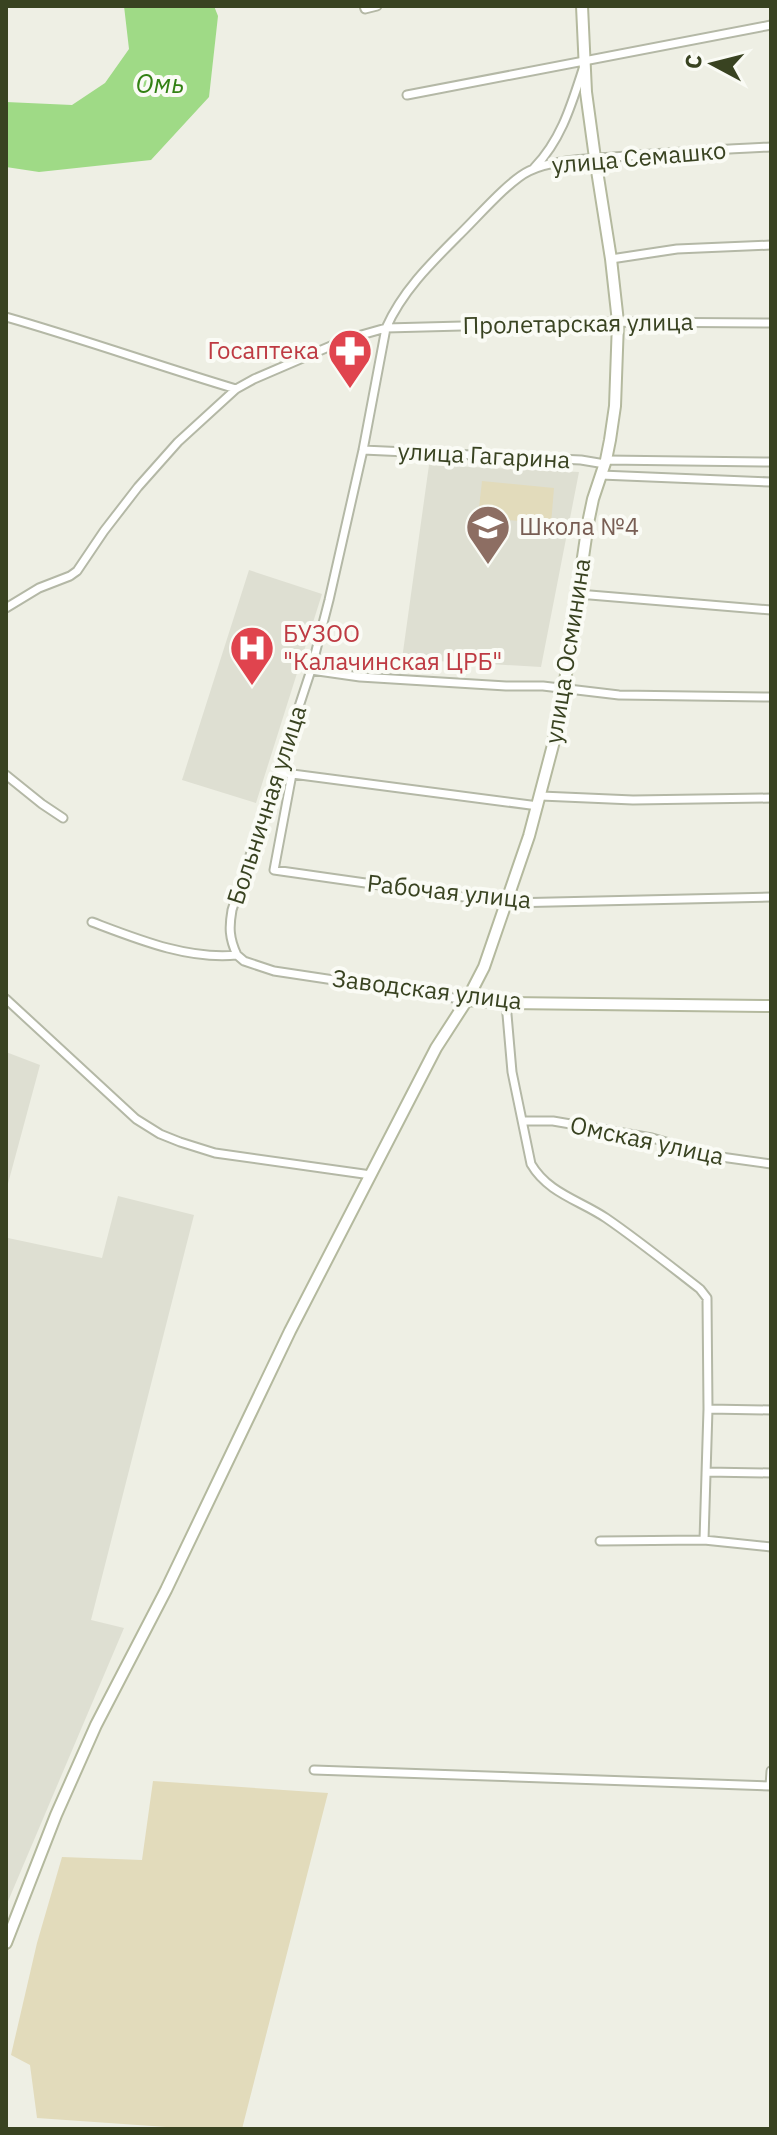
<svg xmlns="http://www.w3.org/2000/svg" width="777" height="2135" viewBox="0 0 777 2135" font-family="'IBM Plex Sans',sans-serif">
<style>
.built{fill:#dedfd2}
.green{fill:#e2dbbb}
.water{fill:#9fda86}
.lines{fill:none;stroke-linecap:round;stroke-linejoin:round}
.street-casing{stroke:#b4b8a6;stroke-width:11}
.secondary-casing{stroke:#b4b99e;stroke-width:14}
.street{stroke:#fff;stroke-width:7}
.secondary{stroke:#fff;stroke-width:10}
.labels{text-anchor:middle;stroke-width:8;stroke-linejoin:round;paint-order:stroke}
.street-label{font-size:24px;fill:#394321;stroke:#fafbf5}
.health-label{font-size:24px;fill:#be3a42;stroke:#fafbf5;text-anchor:end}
.education-label{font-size:24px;fill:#785e54;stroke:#fafbf5;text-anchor:start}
.water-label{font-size:26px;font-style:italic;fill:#328113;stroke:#fafbf5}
</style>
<rect width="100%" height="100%" fill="#eeefe4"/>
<path class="built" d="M429,465l150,7 -38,195 -139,-8z
M249,570l73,24 -66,209 -74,-23z
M6,1052l34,13 -34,126z
M118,1196l76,19 -103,405 33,8 -118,278v-656l2,-12 94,20z"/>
<path class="green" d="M482,481l72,7 -3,36 -73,-7z
M153,1781l175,12 -86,336h-47l-158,-11 -7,-53 -19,-10 26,-112 25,-86 80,3z"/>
<path class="water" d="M124,6h90l4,10 -9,81 -58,63 -112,12 -33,-5v-65l66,3 33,-22 24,-34z"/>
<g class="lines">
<g class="street-casing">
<path id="street" d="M364,6l1,3 12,-3
M407,95l364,-70
M534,168c27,-28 37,-62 49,-99
M611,259l66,-10 94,-4
M6,317c77,22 153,49 230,72
M363,450l218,10 24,4
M606,460l165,2
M601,475l170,7
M578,594l193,16
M6,608l33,-20 31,-12 7,-5 27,-40 34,-44 40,-45 58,-53 18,-10 93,-40 39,-11 232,-6 153,1
M311,670l49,7 146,9h37l76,9 152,2
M277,772l261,34
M292,774l-18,96 232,33 265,-6
M6,775l36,29 21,14
M541,796l92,4 138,-2
M92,922c45,17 96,38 145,33l7,6 30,10 193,29
M237,955c-8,-17 -8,-28 -5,-45l79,-240 18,-70 34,-150 23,-122c16,-36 43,-63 71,-91 18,-17 51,-56 72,-66 22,-11 59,-12 84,-14 52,-4 105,-8 158,-10
M6,999l130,120 24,15 20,8 35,11 156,22
M506,1003l6,69 19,92c17,29 48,36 75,54 32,22 63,47 94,71l7,9 1,111 -4,131
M523,1121h30l99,17 62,18 57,8
M708,1409l63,1
M706,1472l65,1
M600,1541l104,-1 67,7
M314,1770l457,16
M770,1786l1,-15"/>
</g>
<g class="secondary-casing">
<path id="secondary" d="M467,1000l39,3 265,3
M6,1943l50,-128 40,-90 70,-135 124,-259 146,-283 31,-48 17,-33 45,-131 24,-91 11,-57 24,-165 5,-24 13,-39 4,-20 5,-34 3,-84 -7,-63 -16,-101 -9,-66 -4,-86"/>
</g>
<use href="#street" class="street"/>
<use href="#secondary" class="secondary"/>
</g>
<defs>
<g id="pharmacy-pin" transform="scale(2.3)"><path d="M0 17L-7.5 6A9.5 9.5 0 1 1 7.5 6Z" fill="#e0444e" stroke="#fafbf5"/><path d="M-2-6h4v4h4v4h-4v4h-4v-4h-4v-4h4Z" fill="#fff"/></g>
<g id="school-pin" transform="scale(2.3)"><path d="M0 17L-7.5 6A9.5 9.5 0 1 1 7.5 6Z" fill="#8d6e63" stroke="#fafbf5"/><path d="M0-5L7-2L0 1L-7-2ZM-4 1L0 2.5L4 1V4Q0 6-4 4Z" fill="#fff"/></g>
<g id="hospital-pin" transform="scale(2.3)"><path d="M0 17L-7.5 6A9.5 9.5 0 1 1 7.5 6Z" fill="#e0444e" stroke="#fafbf5"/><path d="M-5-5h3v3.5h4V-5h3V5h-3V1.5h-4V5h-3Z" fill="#fff"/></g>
</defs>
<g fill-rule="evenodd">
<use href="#pharmacy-pin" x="350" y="351"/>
<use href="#school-pin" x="488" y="527"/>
<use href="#hospital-pin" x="252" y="648"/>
</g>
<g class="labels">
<g class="street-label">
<text transform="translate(639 158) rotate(-5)" y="8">улица Семашко</text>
<text transform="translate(578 324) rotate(-1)" y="8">Пролетарская улица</text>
<text transform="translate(484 456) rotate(3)" y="8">улица Гагарина</text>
<text transform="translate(568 651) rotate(-81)" y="8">улица Осминина</text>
<text transform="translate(267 805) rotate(-72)" y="8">Больничная улица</text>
<text transform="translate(449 892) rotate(6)" y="8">Рабочая улица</text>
<text transform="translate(427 990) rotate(7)" y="8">Заводская улица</text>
<text transform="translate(647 1141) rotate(12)" y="8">Омская улица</text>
</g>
<g class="health-label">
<text x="319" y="359">Госаптека</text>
<text x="283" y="642" text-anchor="start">БУЗОО<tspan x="283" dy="28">"Калачинская ЦРБ"</tspan></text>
</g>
<g class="education-label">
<text x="519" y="535">Школа №4</text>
</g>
<g class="water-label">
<text x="160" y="93">Омь</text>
</g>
</g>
<rect width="777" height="2135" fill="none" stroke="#394321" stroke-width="16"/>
<g transform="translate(713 64) rotate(277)" stroke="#fafbf5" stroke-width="6" paint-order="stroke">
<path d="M0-6L14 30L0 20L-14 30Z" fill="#394321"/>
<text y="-12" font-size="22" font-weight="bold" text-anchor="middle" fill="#394321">С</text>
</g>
</svg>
